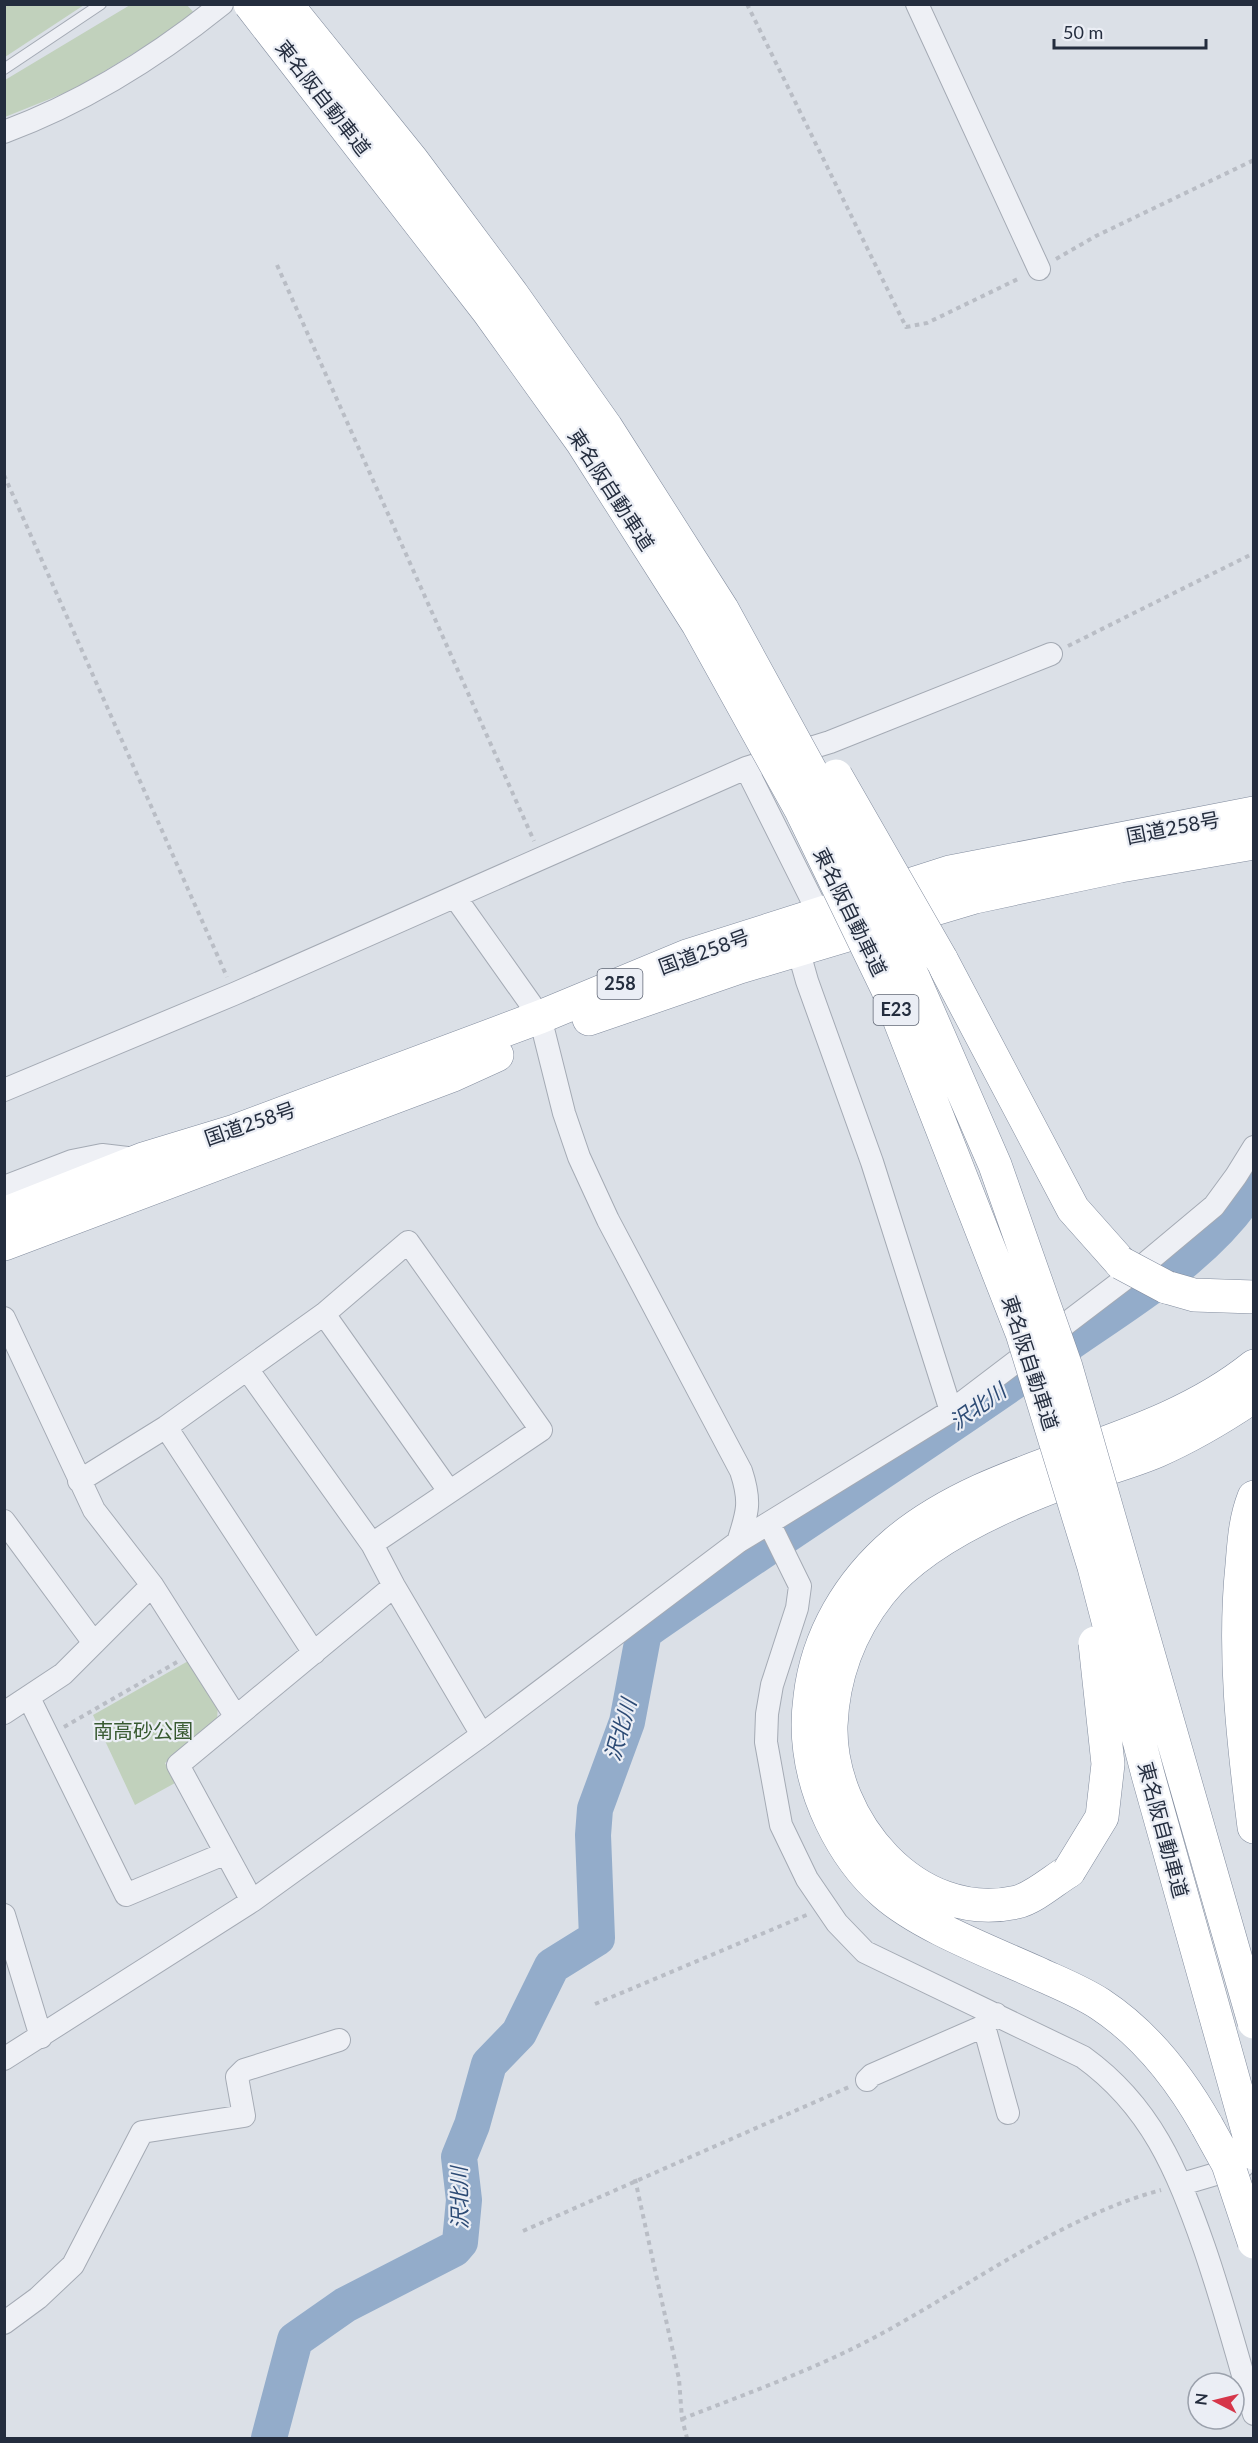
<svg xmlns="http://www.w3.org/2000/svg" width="1258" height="2443" viewBox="0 0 1258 2443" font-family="Lato,'Noto Sans JP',sans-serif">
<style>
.green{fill:#c1d1bc}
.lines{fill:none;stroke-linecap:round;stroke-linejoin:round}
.river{stroke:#93acca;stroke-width:36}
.service-casing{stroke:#a4aab4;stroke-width:12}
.minor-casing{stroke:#a4aab4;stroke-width:24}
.trunk-casing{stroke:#828c9e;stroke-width:34}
.motorway-casing{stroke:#828c9e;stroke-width:34}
.path{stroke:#b9bdc5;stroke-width:4;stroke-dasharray:4.5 4.5;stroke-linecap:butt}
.service{stroke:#eef0f5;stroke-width:10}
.minor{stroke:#eef0f5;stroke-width:22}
.trunk{stroke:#fff;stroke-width:33}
.motorway{stroke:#fff;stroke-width:33}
.motorway-bridge-casing{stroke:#828c9e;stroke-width:34;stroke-linecap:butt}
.motorway-bridge{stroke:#fff;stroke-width:33}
.labels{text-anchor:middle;stroke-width:4.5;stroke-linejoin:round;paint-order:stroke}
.shield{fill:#ebeef5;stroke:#606775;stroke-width:1.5}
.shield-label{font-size:18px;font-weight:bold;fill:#242d3e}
.street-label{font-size:20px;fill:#242d3e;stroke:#ebeef5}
.park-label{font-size:20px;fill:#385a31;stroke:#ebeef5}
.water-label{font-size:21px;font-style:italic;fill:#2c4a74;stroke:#ebeef5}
</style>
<rect width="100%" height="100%" fill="#dbe0e7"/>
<path class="green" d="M5,4h79v1l-79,52z
M130,5h57l9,10 -119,73 -72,29v-37z
M190,1660l28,43 -1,18 -52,42 10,20 -40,22 -42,-90z"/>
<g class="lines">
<path class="river" d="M269,2438l26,-98 50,-35 109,-56 6,-7 4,-42 -5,-43 13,-32 17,-61 30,-31 33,-67 45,-28 -4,-103 2,-26 32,-87 17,-90c139,-97 283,-188 421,-286 67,-47 145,-91 189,-162"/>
<g class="service-casing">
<path id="service" d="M4,69l97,-65"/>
</g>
<g class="minor-casing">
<path id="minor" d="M917,4l122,265
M4,132c81,-30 151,-74 218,-128
M746,768l73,146
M455,897l85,120 24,96 15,44 29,63 133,251c10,30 7,41 -3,71
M798,949l9,32 65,181 79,249
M4,1090l230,-96 512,-226 84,-26 221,-88
M4,1187l68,-26 30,-6 34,4
M324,1314l125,177
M4,1318l90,192 58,75 84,132
M247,1369l125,175 22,42 88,149
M166,1427l148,226
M79,1481l87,-54 158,-113 84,-72 133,188 -169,114
M4,1521l90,122
M769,1523l31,63 -3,22 -25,77 -5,29 -1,28 15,83 26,54 30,44 28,29 218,105c68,49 94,113 121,190 19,55 34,111 50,167
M29,1698l97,197 100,-42
M4,1713l59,-39 89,-89
M252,1901l-74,-136 216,-179
M4,1915l37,122
M984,2026l24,87
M4,2059l248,-158 230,-166 256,-193 213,-131 196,-149 67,-56 22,-30 18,-29
M867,2080l5,-5 112,-49 12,-12
M1182,2184l61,-18
M4,2323l34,-25 35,-33 69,-133 102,-16 -7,-39 7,-7 95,-30"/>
</g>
<g class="trunk-casing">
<path id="trunk" d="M589,1019l151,-52 235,-70 145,-31 134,-23
M4,1214l139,-55 92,-28 305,-114 147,-61 132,-42 131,-42 304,-59
M4,1244l449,-169 44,-20"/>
</g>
<g class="motorway-casing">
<path id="motorway" d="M941,959l132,250 48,54
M1166,1287l28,8 60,2
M1254,1497c-9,23 -10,44 -12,68 -9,87 1,175 12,262
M1069,1871c-15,9 -35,27 -52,31 -101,23 -188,-81 -186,-176 2,-49 19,-95 49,-133 37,-47 104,-79 159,-101 38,-16 80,-25 118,-41 34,-15 66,-34 97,-55
M1207,2126c-27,-48 -60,-91 -107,-122 -17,-11 -36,-19 -54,-27 -47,-22 -124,-50 -162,-84 -23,-20 -40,-45 -53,-72 -19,-40 -27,-80 -21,-124 7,-61 39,-115 86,-155 102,-85 251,-90 358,-176"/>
</g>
<path class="path" d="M747,4l159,323 21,-4 93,-45
M1056,259l40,-23 158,-76
M277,265l257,576
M4,475l223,502
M1068,646l186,-93
M64,1727l113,-65
M595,2004l214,-90
M635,2179l44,200 3,40 5,19
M523,2231l326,-144
M682,2419c66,-26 134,-50 197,-84 91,-49 182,-118 282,-145"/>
<use href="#service" class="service"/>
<use href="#minor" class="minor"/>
<use href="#trunk" class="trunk"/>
<use href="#motorway" class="motorway"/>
<g class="motorway-bridge-casing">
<path id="motorway-bridge" d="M250,4l238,307 94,131 116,182 103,186 86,178 135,345 72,234 54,208 106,378
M286,4l126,156 100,134 94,133 116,182 104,190 88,180 81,186 71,202 188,655
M836,776l105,183
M1121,1263l45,24
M1069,1871l33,-54 6,-53 -13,-121
M1207,2126l21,38 26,78"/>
</g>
<use href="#motorway-bridge" class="motorway-bridge"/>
</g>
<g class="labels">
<g class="shield">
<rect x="597.5" y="969" width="45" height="30" rx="4.5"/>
<rect x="873.5" y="995" width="45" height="30" rx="4.5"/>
</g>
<g class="shield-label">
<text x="620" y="990">258</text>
<text x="896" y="1016">E23</text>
</g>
<g class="street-label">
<text transform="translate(323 98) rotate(52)" y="7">東名阪自動車道</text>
<text transform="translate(611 490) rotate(57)" y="7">東名阪自動車道</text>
<text transform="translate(1173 828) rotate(-11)" y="7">国道258号</text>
<text transform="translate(850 912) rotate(64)" y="7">東名阪自動車道</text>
<text transform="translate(704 952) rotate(-20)" y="7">国道258号</text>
<text transform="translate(250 1124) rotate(-19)" y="7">国道258号</text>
<text transform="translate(1030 1363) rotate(72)" y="7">東名阪自動車道</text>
<text transform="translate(1163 1830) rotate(75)" y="7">東名阪自動車道</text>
</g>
<g class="park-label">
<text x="143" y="1738">南高砂公園</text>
</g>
<g class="water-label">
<text transform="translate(978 1407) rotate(-35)" y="7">沢北川</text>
<text transform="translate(621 1730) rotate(-74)" y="7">沢北川</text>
<text transform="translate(460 2198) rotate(-91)" y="7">沢北川</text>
</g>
</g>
<rect width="1258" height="2443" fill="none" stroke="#242d3e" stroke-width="12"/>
<g transform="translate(1216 2401) rotate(277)"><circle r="28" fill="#ebeef5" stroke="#9ba1ac" stroke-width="1.5"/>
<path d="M0-4.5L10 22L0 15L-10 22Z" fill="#d6364a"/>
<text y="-9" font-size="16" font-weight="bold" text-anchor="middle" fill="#242d3e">N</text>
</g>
<path d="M1054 39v9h152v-9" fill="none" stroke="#242d3e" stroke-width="3"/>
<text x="1063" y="39" font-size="18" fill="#242d3e" stroke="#ebeef5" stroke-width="4.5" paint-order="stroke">50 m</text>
</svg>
